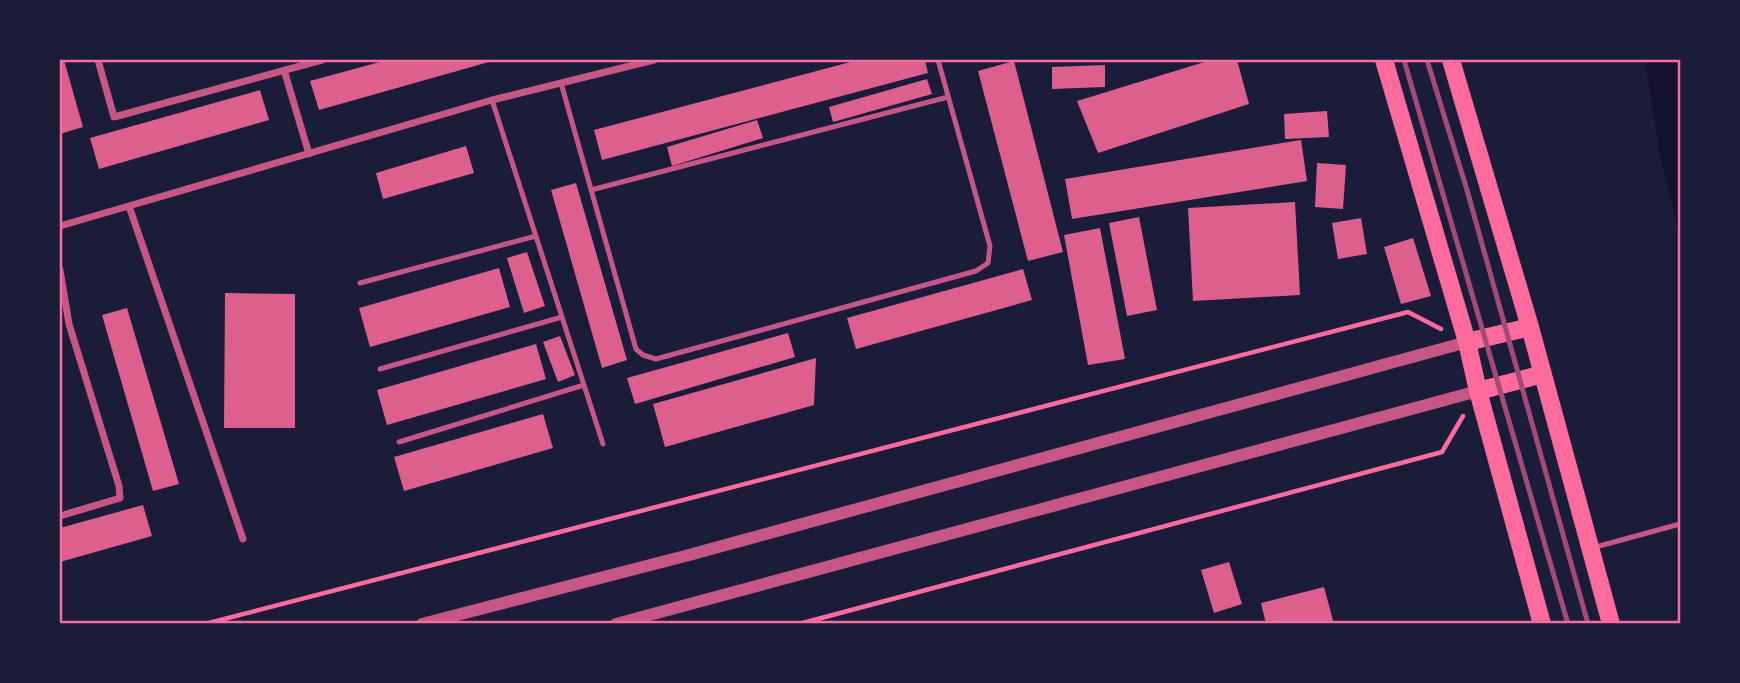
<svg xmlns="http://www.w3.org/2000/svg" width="1740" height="683" viewBox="0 0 1740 683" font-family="'Varela Round',sans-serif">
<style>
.water{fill:#12122b}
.building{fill:#dd5f8e}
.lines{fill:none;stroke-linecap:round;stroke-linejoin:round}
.path{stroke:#ff6b9d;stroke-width:4.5}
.service{stroke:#c65784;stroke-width:5}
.minor{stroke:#c65784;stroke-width:7}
.tertiary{stroke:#c65784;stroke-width:12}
.primary{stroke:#ff6b9d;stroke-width:18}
.rail{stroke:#a44b75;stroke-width:5}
.neatline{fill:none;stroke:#ff6b9d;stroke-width:2.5}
</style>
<rect width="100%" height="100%" fill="#1b1b3a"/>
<path class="water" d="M1645,60h35v177l-21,-88z"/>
<path class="building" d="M60,60h4l19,67 -23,7z
M387,60h109l-177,50 -9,-29z
M858,60h67l3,13 -326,87 -8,-30z
M1211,60h26l12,44 -151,49 -21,-52z
M1014,61l49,191 -35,9 -50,-190z
M1105,65v22l-53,2v-22z
M927,79l5,15 -99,28 -4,-15z
M260,90l9,30 -170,49 -9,-31z
M1327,111l2,26 -44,2 -1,-25z
M757,120l6,18 -91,28 -5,-19z
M1301,140l6,41 -235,38 -7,-40z
M466,146l8,27 -91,26 -7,-26z
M1317,163l29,2 -3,44 -28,-2z
M576,183l51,177 -25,8 -51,-178z
M1295,202l5,93 -107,6 -5,-93z
M1139,217l18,93 -30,6 -18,-93z
M1361,218l6,36 -29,5 -6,-36z
M1100,228l25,131 -37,6 -24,-130z
M1413,238l18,58 -30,8 -17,-57z
M527,252l18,54 -21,7 -17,-55z
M499,268l11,39 -140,40 -11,-39z
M1023,269l9,31 -176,49 -9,-31z
M225,293l70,1v134h-71z
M127,308l52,176 -26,7 -51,-176z
M788,333l7,24 -160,47 -8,-26z
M560,336l15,39 -17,7 -15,-40z
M536,344l10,35 -159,46 -10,-35z
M816,358l-2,47 -149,42 -12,-43z
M543,414l10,34 -149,43 -10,-34z
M143,505l9,31 -92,26v-34z
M1229,562l13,42 -28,9 -13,-43z
M1324,587l10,37h-68l-5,-21z"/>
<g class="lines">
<path class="path" d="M205,624l1203,-312 33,17
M799,624l643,-172 21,-36"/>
<path class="service" d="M561,83l75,266 7,6 13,4 320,-88 12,-8 2,-17 -52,-186
M492,100l111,344
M591,190l357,-93
M360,283l176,-47
M380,369l182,-52
M399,442l185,-57
M1592,548l88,-24"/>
<path class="minor" d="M98,60l16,57 208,-57
M284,70l25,84
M129,206l114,333
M60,226l432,-126 162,-40
M60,270l9,54 50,162 1,12 -60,18"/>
<path class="tertiary" d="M422,624l267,-69 778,-213
M616,624l862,-233"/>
<path class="primary" d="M1384,60l83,282 11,49 64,233
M1451,60l79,267 81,297
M1467,342l63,-15
M1478,391l65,-17"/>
<path class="rail" d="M1404,60l164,564
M1427,60l40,130 121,434"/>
</g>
<rect width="1740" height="683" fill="none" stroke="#1b1b3a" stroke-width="122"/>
<rect x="61" y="61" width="1618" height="561" class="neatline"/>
</svg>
